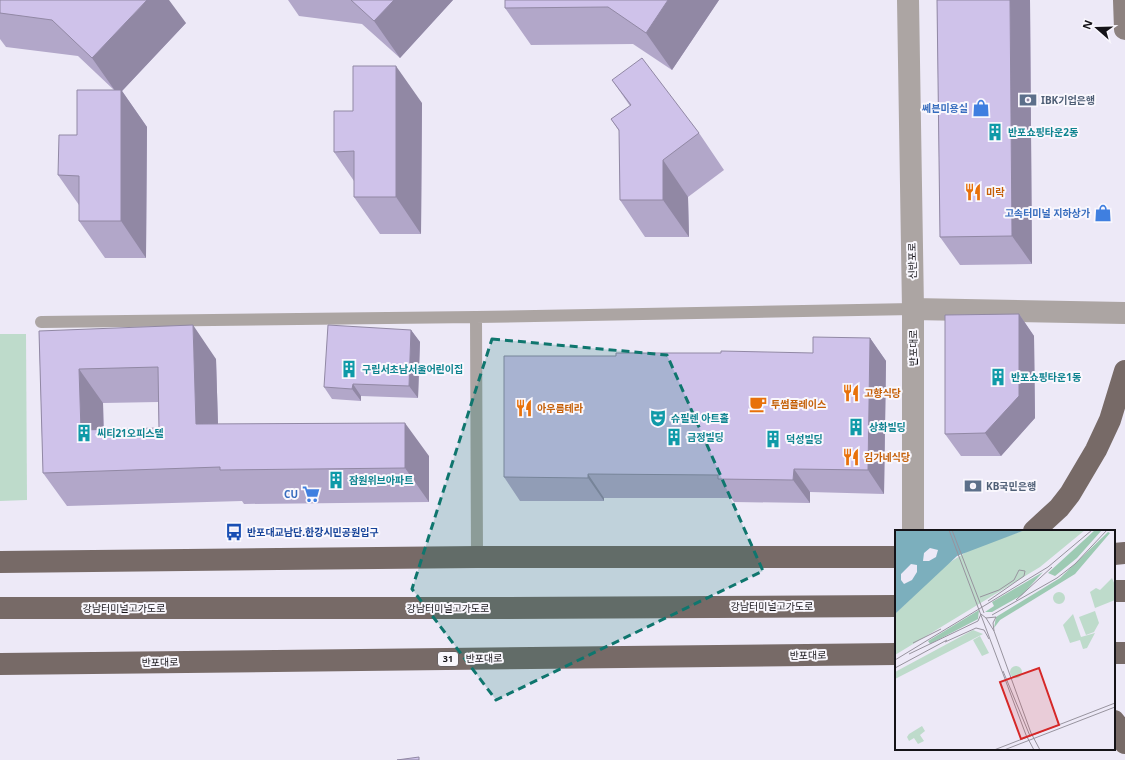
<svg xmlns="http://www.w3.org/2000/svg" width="1125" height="760" viewBox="0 0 1125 760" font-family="'Noto Sans','Noto Sans KR',sans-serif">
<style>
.green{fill:#bedbcb}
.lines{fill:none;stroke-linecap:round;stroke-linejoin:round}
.service{stroke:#aca5a3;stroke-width:12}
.minor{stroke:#aca5a3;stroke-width:22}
.secondary{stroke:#8d8280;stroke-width:22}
.primary{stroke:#776a67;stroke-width:22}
.wall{fill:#b2a7c9;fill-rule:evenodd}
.shaded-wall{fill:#9188a4}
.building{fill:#cfc2ea;stroke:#9188a4;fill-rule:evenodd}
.marked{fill:#0f766e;fill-opacity:0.2;stroke:#0f766e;stroke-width:3;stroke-dasharray:8 5;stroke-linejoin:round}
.labels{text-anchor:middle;stroke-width:4;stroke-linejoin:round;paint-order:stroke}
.shield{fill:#f9f7fd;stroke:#59575d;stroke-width:1}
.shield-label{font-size:9px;font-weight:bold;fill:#151318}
.service-label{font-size:10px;font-weight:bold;fill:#4e5e75;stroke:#f9f7fd;text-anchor:start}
.shop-label{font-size:10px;font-weight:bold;fill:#366cbe;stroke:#f9f7fd;text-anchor:end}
.culture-label{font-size:10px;font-weight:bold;fill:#0d838f;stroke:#f9f7fd;text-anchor:start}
.food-label{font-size:10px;font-weight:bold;fill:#c56008;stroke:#f9f7fd;text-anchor:start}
.street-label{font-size:10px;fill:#151318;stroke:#f9f7fd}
.transit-label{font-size:10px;font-weight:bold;fill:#164399;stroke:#f9f7fd;text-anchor:start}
.inset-road{fill:none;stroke:#97939e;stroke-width:1}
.view{fill:#d62828;fill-opacity:0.15;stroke:#d62828;stroke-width:2}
.inset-edge{fill:none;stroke:#151318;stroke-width:2}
</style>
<rect width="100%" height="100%" fill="#ede9f7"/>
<path class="green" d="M0,334h26l1,166 -27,1z"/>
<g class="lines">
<path class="service" d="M476,317l1,240
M41,322l435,-5 437,-8"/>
<path class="minor" d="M908,0l5,309v222
M913,309l212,4"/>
<path class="secondary" d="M1124,0l1,29"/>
<path class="primary" d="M1034,531l25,-23 11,-14 26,-44 14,-30 15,-49
M1114,554l11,-1
M0,562l477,-5h419
M1114,591h11
M0,608h492l404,-2
M1114,653h11
M0,664l896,-10
M1114,721l8,10 3,12"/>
</g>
<path class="wall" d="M0,0l186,23 -64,68 25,36 -1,131h-41l-26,-37v-16l-21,-30 19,-40 37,-45 -36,-34 -72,-9 -6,-8z
M288,0h165l-53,58 -38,-34 -63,-8z
M505,0h214l-47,70 -39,-26 -102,1 -26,-37z
M937,0h93l2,264 -72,1 -20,-28z
M612,80l87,53 25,37 -36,27 1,40h-44l-25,-37 -1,-69 -8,-12 19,-13z
M422,103l-1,131h-41l-26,-37v-16l-20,-29 19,-41z
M1019,314l15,22 1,82 -34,38h-40l-16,-22z
M411,330l9,12 -2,56 -57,-2v5l-29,-2 -8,-12z
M39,331l177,28 2,65 211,32v46l-185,2 -2,-3 -175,5 -24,-33zM158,402l1,26 -55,2 -1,-27z
M870,338l16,23 -2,133 -74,-2v11l-76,-1 -3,-4h-127v3h-84l-16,-24 112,-121 197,-3z"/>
<path class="shaded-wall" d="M147,0h22l17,23 -64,68 25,36 -1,131 -25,-37 -3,-126 -26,-37z
M394,0h59l-53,58 -26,-37z
M668,0h51l-47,70 -26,-37z
M1010,0h20l2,264 -20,-28z
M396,66l26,37 -1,131 -25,-37z
M663,160l25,37 1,40 -26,-37z
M1019,314l15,22 1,82 -34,38 -16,-23z
M193,325l23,34 3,99 -23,-34z
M411,330l9,12 -2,56 -9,-12z
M870,338l16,23 -2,133 -16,-24z
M79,369l24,34 1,61 -23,-34z
M353,384l8,12v5l-9,-12z
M405,423l24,33v46l-24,-34z
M794,469l16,23v11l-17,-23z
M588,474l16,24v3l-16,-23z"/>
<path class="building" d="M0,0h147l-55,58 -40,-38 -52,-7z
M351,0h43l-20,21z
M505,0h163l-22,33 -38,-26 -103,1z
M937,0h73l2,236 -72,1z
M642,58l57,75 -36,27v40h-43l-1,-70 -8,-11 20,-14 -19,-25z
M353,66h43v131h-42v-46l-20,1v-41h19z
M77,90h44v131h-42v-45l-21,-1 1,-40h18z
M1019,314v82l-34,37 -40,1v-119z
M193,325l3,99 209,-1v45l-185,2v-3l-177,6 -4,-142zM158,367l1,61 -78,2 -2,-61z
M328,325l83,5 -2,56 -56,-2 -1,5 -28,-2z
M813,337l57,1 -2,132 -74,-1 -1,11 -75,-1v-4l-130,-1v4l-84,-1v-121h112v-3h105v-2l92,2z
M419,757v3h-22z"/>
<path class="marked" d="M492,339l175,16 96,216 -267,129 -84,-111z"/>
<defs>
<g id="bank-bare" transform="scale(1.38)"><path d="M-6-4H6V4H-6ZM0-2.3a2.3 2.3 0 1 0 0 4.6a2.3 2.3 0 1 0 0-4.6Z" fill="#5c6f8a" stroke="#f9f7fd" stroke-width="2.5" paint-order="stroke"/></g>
<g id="shop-bare" transform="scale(1.38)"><path d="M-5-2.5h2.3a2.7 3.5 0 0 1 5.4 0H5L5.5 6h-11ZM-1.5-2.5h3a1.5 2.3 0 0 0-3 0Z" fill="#3f7fe0" stroke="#f9f7fd" stroke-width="2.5" paint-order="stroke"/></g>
<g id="building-bare" transform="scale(1.38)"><path d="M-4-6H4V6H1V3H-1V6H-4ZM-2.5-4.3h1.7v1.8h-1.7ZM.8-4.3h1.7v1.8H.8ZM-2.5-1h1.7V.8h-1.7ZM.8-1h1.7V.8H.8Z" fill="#0f9aa8" stroke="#f9f7fd" stroke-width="2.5" paint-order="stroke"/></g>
<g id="restaurant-bare" transform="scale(1.38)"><path d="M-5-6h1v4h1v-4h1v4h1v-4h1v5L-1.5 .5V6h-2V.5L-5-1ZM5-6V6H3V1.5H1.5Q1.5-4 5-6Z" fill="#e8710a" stroke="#f9f7fd" stroke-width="2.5" paint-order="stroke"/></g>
<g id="cafe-bare" transform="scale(1.38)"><path d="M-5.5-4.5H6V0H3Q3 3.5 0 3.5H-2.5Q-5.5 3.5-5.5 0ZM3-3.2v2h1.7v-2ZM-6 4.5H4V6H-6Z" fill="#e8710a" stroke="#f9f7fd" stroke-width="2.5" paint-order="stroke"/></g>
<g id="theatre-bare" transform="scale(1.38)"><path d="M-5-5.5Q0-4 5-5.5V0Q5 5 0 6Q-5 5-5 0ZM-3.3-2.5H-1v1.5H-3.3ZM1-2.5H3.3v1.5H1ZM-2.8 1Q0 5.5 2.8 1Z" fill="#0f9aa8" stroke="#f9f7fd" stroke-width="2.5" paint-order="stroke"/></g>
<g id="supermarket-bare" transform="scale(1.38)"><path d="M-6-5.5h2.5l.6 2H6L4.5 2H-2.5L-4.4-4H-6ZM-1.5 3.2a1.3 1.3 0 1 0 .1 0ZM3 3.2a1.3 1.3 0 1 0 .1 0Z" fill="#3f7fe0" stroke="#f9f7fd" stroke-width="2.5" paint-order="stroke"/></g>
<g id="bus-bare" transform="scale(1.38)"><path d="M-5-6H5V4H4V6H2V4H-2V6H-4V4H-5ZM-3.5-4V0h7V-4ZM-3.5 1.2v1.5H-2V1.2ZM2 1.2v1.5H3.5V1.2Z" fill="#1a4fb4" stroke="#f9f7fd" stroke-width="2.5" paint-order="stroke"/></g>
</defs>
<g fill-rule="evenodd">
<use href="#bank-bare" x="1028" y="100"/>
<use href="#shop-bare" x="981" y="108"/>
<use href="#building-bare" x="995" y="132"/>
<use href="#restaurant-bare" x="973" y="192"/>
<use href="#shop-bare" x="1103" y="213"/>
<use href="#building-bare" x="349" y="369"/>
<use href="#building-bare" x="998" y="377"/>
<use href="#restaurant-bare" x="851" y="393"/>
<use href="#cafe-bare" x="758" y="404"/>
<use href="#restaurant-bare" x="524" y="408"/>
<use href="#theatre-bare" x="658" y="418"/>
<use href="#building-bare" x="856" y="427"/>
<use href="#building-bare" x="84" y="433"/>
<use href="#building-bare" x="674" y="437"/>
<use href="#building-bare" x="773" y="439"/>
<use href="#restaurant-bare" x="851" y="457"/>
<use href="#building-bare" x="336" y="480"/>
<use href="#bank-bare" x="973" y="486"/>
<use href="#supermarket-bare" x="311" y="494"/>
<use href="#bus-bare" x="234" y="532"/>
</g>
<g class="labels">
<rect class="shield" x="438" y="652" width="20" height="14" rx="3"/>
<g class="shield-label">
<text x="448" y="662">31</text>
</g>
<g class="service-label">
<text x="1041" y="104">IBK기업은행</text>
<text x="986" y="490">KB국민은행</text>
</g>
<g class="shop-label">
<text x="968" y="112">쎄븐미용실</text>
<text x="1090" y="217">고속터미널 지하상가</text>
<text x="298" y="498">CU</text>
</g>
<g class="culture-label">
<text x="1008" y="136">반포쇼핑타운2동</text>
<text x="362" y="373">구립서초남서울어린이집</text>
<text x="1011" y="381">반포쇼핑타운1동</text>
<text x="671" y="422">슈필렌 아트홀</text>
<text x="869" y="431">상화빌딩</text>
<text x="97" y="437">씨티21오피스텔</text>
<text x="687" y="441">금정빌딩</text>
<text x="786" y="443">덕성빌딩</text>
<text x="349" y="484">잠원위브아파트</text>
</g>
<g class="food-label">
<text x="986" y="196">미락</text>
<text x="864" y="397">고향식당</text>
<text x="771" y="408">투썸플레이스</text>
<text x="537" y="412">아우름테라</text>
<text x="864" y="461">김가네식당</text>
</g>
<g class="street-label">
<text transform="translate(912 261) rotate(-91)" y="4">신반포로</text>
<text transform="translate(913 348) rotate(-90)" y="4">반포대로</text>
<text x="772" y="610">강남터미널고가도로</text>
<text x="124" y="612">강남터미널고가도로</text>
<text x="448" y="612">강남터미널고가도로</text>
<text transform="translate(808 655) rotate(-1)" y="4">반포대로</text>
<text transform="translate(484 658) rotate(-1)" y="4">반포대로</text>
<text transform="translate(160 662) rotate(-1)" y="4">반포대로</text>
</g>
<g class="transit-label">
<text x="247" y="536">반포대교남단.한강시민공원입구</text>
</g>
</g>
<g transform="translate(895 530)">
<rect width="220" height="220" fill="#ede9f7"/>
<path d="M130,0h60l-45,37 -145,88v-41l49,-48 27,-17zM217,48l3,7v15l-20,8 -5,-16 6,-4 4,2zM158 68a6 6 0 1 1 12 0a6 6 0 1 1-12 0ZM200,81l4,12 -5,9 -8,3 -7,-18zM178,84l8,23 14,-4 -8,15 -4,1 -3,-9 -10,3 -7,-18zM78,100l10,4 -88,45v-7zM85,106l9,17 -7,3 -9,-16zM115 142a6 6 0 1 1 12 0a6 6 0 1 1-12 0ZM27,196l3,5 -5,4 4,6 -6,3 -4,-6 -5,3 -2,-4 2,-3z" fill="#bedbcb"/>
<path d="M200,0h7l-25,28 -22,18 -7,-3zM213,2l2,1 -35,41 -75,46 -6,8 2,-11 64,-39zM148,42l-21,23 -30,17h-7l9,-6 -2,-4zM84,80l-1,9 -48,25 -2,-3z" fill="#9dcab3"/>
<path d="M0,0h130l-68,26 -62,58zM35,18l8,2 -2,7 -7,4h-6l1,-8zM16,34l6,1v7l-5,8 -8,4 -3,-4v-6z" fill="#7cafbd" fill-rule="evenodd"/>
<path class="inset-road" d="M54,0l77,205 8,15M57,0l32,83M85,67l19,-7 15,-10 5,-10 6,1 -1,5 -36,25M121,70l36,-33M97,85l65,-37 18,-14 32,-34M91,88l8,13 37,102 9,17M99,101l-1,-8 3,-6M50,112l31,-14 8,2 5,9M18,113l28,-14M14,124l69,-33 3,-7 5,4 10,-1M0,130l153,-93 44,-37M0,138l52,-28M108,141l27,65M99,220l121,-47M109,220l111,-43"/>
<path class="view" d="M144,138l20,57 -38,14 -21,-57z"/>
<rect width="220" height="220" class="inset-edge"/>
</g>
<g transform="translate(1097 28) rotate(290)" stroke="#f9f7fd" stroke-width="3" paint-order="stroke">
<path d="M0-3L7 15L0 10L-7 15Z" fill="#151318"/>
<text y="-6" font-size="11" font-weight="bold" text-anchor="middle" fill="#151318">N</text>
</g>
</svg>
